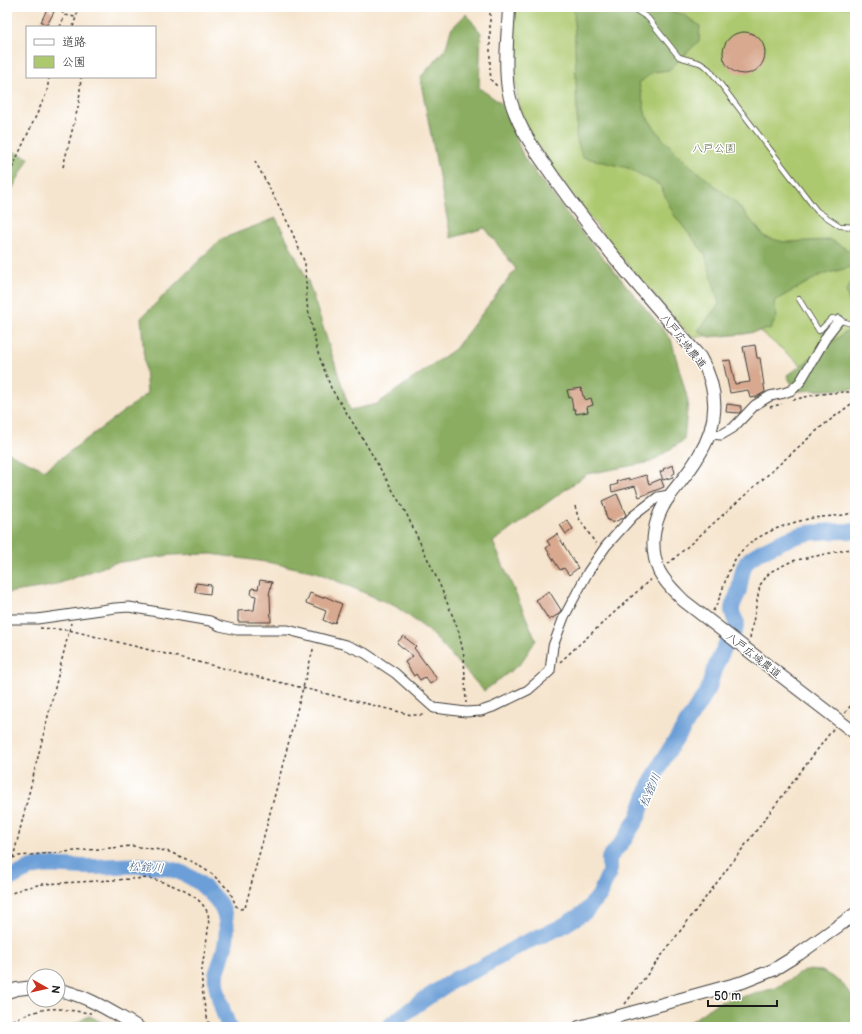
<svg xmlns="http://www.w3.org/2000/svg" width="862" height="1034" viewBox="0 0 862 1034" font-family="'Balsamiq Sans','Klee One',sans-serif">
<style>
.green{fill:#adc96f;stroke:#647246}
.forest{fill:#8aad62;stroke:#53643f}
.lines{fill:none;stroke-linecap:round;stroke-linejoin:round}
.river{stroke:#6c9fd7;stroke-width:16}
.building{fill:#d8a88f}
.lane-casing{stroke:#3d3a37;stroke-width:6}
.street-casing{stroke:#3d3a37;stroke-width:11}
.secondary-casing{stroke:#3d3a37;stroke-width:14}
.path{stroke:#3d3a37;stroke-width:1.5;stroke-dasharray:3 3;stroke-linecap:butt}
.lane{stroke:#fff;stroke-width:4.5}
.street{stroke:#fff;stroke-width:9}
.secondary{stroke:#fff;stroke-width:12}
.labels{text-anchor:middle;stroke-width:3;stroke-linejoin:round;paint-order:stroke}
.park-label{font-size:11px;fill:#56613d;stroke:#fff}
.street-label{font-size:11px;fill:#1c1c1c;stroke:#fff}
.water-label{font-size:12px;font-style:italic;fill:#445e7a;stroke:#fff}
</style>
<rect width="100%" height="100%" fill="#fff"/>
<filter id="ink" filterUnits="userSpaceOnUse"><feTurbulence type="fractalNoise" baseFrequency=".025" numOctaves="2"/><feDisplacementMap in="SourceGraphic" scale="8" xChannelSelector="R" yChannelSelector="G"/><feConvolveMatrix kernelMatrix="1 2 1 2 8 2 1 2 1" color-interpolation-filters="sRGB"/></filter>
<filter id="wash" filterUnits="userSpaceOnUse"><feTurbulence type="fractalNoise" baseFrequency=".012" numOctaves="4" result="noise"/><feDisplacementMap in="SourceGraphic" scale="16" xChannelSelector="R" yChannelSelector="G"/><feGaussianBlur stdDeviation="0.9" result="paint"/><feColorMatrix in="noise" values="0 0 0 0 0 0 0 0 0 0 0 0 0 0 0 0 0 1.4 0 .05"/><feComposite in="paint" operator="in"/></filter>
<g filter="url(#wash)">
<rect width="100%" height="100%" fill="#f6e5ce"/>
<path class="green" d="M514,7h341v368l-30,9 -69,-56 -64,10 -72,-82 -53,-68 -36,-53 -12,-27 -6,-42z"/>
<path class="forest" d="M574,7h37l21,5 30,-2 21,4 17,12 -1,15 -30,29 -16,2 -14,11 7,33 16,22 24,24 50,41 29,34 19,5 47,-2 24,14v12l-34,9 -47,26 3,16 -7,12 -26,5 -34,3 -12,-6 21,-27 -14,-50 -31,-39 -14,-30 -32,-17 -46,-11 -6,-20 1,-19z
M466,14l15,19 -2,55 23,16 22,54 52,67 95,114 17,62 -4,39 -33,22 -64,12 -94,68 43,98 -16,24 -36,27 -56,-61 -33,-24 -79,-34 -44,-9 -60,-9 -41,1 -57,8 -62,23 -45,7v-141l38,18 102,-76 -6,-76 80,-79 55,-21 32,63 42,129 27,-6 78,-55 61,-80 -31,-41 -34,10 -31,-160 26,-30 5,-19z
M7,149l22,9 -22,41z
M855,277v42l-9,-28z
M855,325v64l-59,2 -9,-15z
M805,970l17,1 19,11 14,18v27h-172l34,-24 59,-15z
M89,1016l19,9v2h-38l2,-2z"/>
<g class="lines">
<path class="river" d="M7,880c7,-3 14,-8 22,-11 20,-7 42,-1 63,-2 42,-1 84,-9 116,24 8,8 14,14 17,25 4,14 0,33 -5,47 -1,4 -3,8 -4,12 -2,12 8,40 13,52
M388,1027l28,-22 39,-26 27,-12 40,-23 39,-17 24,-15 14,-16 10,-23v-15l15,-18 14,-23 10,-28 16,-31 44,-68 6,-20 12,-26 9,-14 2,-7c-10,-17 -3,-17 2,-33 2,-9 2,-19 7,-27 8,-11 49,-28 63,-30 15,-2 31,-2 46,-2"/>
</g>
<g id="blocks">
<path class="building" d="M47,9l7,3 -7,13 -6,-3z
M723 53a21 21 0 1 1 42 0a21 21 0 1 1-42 0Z
M755,345l2,13h3l5,34 -9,5 -6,1 -2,-8 -18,3 -7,-32 7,-1 5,24 15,-2 -7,-35z
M581,388l2,8h1l1,4 6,-2 2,7 -6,2 1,5 -12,2 -1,-5h-2l-2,-12 -2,1 -2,-8z
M727,404l14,2v5l-2,2 -13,-1z
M673,465l2,8 -3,2 1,2 -10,3 -3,-8 4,-2 -1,-1z
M646,475l3,9 12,-5 3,8 -25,10 -4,-11 -23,6 -1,-6 7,-2 -1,-3 12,-3v2z
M617,494l9,21 -3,3 -11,5 -2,-3 -2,1 -3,-8 1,-1 -4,-11z
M567,520l6,9 -7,5 -6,-9z
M557,534l21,34 -9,7 -5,-7 -4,2 -14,-22 4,-3 -3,-4z
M260,580l12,2 -3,13h1l1,27h-33v-11l16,-1 2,-14 -5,-1 1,-7 6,1z
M196,583l15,2 -1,9 -15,-2z
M549,591l12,19 -2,4 -10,6 -13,-20z
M310,593l13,5 1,-2 18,8 -7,19 -2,-1 -1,2 -9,-4 3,-9 -20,-8z
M403,636l13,10 -2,2 23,31 -7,5 -5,-7 -5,3 -4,-6 -2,2 -9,-14 8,-6 -16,-13z"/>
</g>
</g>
<g filter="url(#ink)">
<use href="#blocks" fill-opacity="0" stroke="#3d3a37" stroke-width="1"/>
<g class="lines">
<g class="lane-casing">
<path id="lane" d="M631,7l17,11 31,39 21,6 9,6 108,142 23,15 15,1
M799,299l20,32 13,-13 23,7"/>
</g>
<g class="street-casing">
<path id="street" d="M710,434l11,1 12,-7 22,-23 15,-9 14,-3 8,-3 8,-8 28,-48 11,-14
M7,619h30l78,-11 14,-1 81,14 10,5 17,4h51l58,15 19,8 30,20 39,35 32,4 15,-1 12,-4 35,-17 22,-19 3,-25 11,-29 24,-45 18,-26 27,-30 25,-19 11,-2"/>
</g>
<g class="secondary-casing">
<path id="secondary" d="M509,7c-1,26 -5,56 -1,82 6,35 29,64 49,93 43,61 93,118 143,175 20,34 19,67 -2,100 -7,13 -18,25 -27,37 -17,22 -23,51 -12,77 6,12 16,21 25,30l171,132
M58,990c29,5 55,23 80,37
M7,992l10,-3 17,-2
M579,1027l164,-45 30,-12 26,-16 56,-40"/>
</g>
<path class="path" d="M57,7l8,8 10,2
M490,7v63l1,10 6,6
M60,27l5,-12
M73,27l6,-20
M255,161l34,64 16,38 2,42 11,48 13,35 32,51 44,76 32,68 19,46 6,27 2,47
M63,167l16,-64 2,-26
M7,179l40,-87 2,-15
M793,400c21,-6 40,-8 62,-8
M770,407l12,-3
M575,506l3,11 18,27
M668,564l153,-137 34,-26
M713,611c10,-16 12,-37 23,-53 15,-23 51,-35 77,-40 13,-2 29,-1 42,-6
M40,628l29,2 343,85h10l3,-2
M750,638l10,-53 10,-13 22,-11 63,-13
M560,662l92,-84
M845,713l10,-13
M13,858l58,-235
M7,860l12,-4 114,-10 34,5 26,11 19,12 18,17 6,15 4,3 5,-1 69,-262
M7,895l17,-7 19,-4 106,-6c18,5 52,15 59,36 3,11 -5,42 -6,55 -1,19 2,40 8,58
M625,1004l208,-275
M7,1022c17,-6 34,-15 52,-13 11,1 21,3 32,4"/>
<use href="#lane" class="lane"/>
<use href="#street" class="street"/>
<use href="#secondary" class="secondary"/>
</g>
</g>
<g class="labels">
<g class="park-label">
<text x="714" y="152">八戸公園</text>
</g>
<g class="street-label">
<text transform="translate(684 341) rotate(52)" y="4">八戸広域農道</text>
<text transform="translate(754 655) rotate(38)" y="4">八戸広域農道</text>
</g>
<g class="water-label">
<text transform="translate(650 790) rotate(-66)" y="4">松舘川</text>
<text transform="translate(146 867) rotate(4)" y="4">松舘川</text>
</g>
</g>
<rect width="862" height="1034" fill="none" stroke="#fff" stroke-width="24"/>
<rect x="26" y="26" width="130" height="52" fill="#ffffff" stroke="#a4a4a4"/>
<rect x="34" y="39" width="20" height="6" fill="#ffffff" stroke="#a4a4a4"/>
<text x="62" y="46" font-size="12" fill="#1c1c1c">道路</text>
<rect x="34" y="56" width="20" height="12" fill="#adc96f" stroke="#a4a4a4"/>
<text x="62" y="66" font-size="12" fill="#1c1c1c">公園</text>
<g transform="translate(46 988) rotate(98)"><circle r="19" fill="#ffffff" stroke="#a4a4a4"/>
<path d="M0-3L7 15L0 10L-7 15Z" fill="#c8321e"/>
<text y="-6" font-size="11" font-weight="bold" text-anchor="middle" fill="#1c1c1c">N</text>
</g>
<path d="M708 1000v6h69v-6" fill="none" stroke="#1c1c1c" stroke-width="2"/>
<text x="714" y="1000" font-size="12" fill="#1c1c1c" stroke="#ffffff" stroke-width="3" paint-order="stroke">50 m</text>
</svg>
